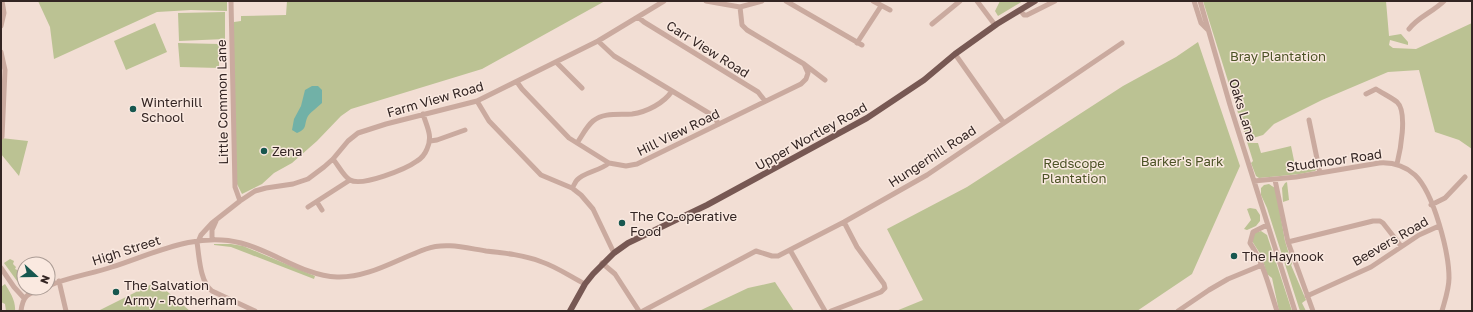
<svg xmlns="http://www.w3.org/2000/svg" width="1473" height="312" viewBox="0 0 1473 312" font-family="'Golos Text',sans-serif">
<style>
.green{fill:#bbc293}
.water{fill:#71b1a7}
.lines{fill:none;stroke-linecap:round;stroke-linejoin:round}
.minor{stroke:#caaa9f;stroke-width:5}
.major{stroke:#775853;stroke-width:6}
.poi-dot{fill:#17574f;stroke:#fae9e0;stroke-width:1.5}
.labels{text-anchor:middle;stroke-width:3;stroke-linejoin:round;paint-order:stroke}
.street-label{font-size:13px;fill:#332523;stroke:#fae9e0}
.park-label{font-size:13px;fill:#4c5326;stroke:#fae9e0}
.poi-label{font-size:13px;fill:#332523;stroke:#fae9e0;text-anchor:start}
</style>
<rect width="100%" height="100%" fill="#f2ded4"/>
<path class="green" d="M38,1h189v10l-36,-1 -34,2 -103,47 -4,-32z
M287,1h318l-123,68 -131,40 -10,7 -24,25 -25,22 -18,10 -12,11 -20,10 -7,-14 -3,-136 2,-22 7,-1v-5l45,-1z
M1000,1h23l-25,15 -3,-5z
M1203,1h183l3,35 12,-2 7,8v3l-18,-5 -1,5 4,3 23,1 56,-26v126l-13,-9 -24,-8 -16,-62 -31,2 -66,28 -48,24 -11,11 -10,3 -3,5h8l3,10 30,-7 5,24c9,-1 15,2 20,-8l1,7 -2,2 -15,3 -41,4 -3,-2 -5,-13 2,-2z
M225,12v27l-46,2 -1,-28z
M155,23l12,29 -41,18 -12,-29z
M1198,42l42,124 -48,108 -55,37h-241l27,-11 -36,-71 80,-42 156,-101 53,-29z
M178,43l41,1v24l-39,-1z
M1,138l27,3 -9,35 -18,-22z
M1287,182l2,18 -6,2 -1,-14 3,-5z
M1269,184l6,4 1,2 9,51 7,23 -1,1 15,35 -4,3 4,8h-6l-1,-3 -32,-100 -6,-13v-7l3,-3z
M1250,208l6,1 4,6v6l-4,5 -9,4 -3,-1 7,-9 -4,-11z
M1261,231l6,4 25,76h-13l-7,-33 -5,-4 -6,-19 -9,-14 2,-8z
M214,244h17l12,2 72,30 -1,3 -83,-32 -17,-2z
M10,259l4,2 -1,3 3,3 -1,2 9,4v14l-7,-6 -13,-18z
M156,282l34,29h-92z
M775,282l19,29h-95l49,-23z
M5,284c5,8 11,17 10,27h-9l-1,-7 -4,-2v-15z"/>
<path class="water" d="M312,86h6l4,4v13c-4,4 -13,10 -15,15 -3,8 0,11 -10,15l-5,-3 2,-11 7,-13 4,-16z"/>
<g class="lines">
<path class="minor" d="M231,1l4,186 5,14
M706,1l34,6 22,-6
M786,1l76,44
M873,1l17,9
M977,1l18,24
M1194,1l7,22 7,7
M1200,1l30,104 65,206
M740,7l2,18 5,5 57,34 21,16
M1020,10l4,5h3l28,-14
M638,17l6,5 114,70 7,9
M932,24l28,-23
M1,26l3,-13 -2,-12
M1409,29c9,-12 24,-17 35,-28
M598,41l16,15 98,59 7,9
M857,43l24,-37
M1,52l4,18 -3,67
M955,54l48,68
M556,62l26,26
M517,82l5,7 47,49 40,25 17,3 11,-2 164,-80 5,-5 2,-6 -4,-9
M1366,94l10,-5c6,4 16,9 21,13 11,10 3,50 0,62
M477,101l12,20 52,54 31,13 9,7 12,14 21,44
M1309,120l11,53
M430,141l7,-1 28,-10
M577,143c5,-7 9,-16 16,-22 11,-9 26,-6 39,-7 15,-2 32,-11 40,-23
M333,159c5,6 11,18 17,21 12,7 56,-11 67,-19 5,-3 8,-7 10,-12 6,-13 0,-22 -4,-35
M1275,180l13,62 25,69
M1254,181l42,-4 83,-14c14,-1 26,3 36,12 19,18 34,78 34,103 0,11 -4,22 -7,33
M572,188c2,-2 3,-6 5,-8 7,-8 23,-9 32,-17
M317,202l5,8
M1431,205l14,-7 20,-21
M308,207l42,-27
M1267,225l-14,7 -3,11c14,21 19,44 27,68
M212,240v-10l4,-9
M197,242c2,13 3,41 15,49l43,20
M198,242l3,-7 11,-12 28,-22 15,-10 11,-3 27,-4 15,-5 16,-12 9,-8 15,-18 10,-8 28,-9 91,-23 121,-60 66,-40
M1288,242l85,-21h7l3,2 18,23
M790,250l35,61
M602,263l13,11 24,37
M1,268l13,19 10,11
M59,281l7,30
M48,286c21,-9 43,-12 64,-19 41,-13 84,-36 129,-24 32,8 63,33 96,34 32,1 60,-18 89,-28 19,-7 40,-1 60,2 19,2 38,4 56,11 15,5 29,15 43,22
M1307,296l64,-29 48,-32 20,-9
M21,311c2,-16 7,-17 21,-23
M643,311l113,-60 16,5h6l66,-34 83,-47 195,-132
M831,311l50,-19 4,-4 -1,-4 -27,-37 -13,-25
M1178,311l31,-21 19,-11 34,-14"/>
<path class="major" d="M570,311l15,-27 8,-10 21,-21 14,-10 79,-38 160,-87 57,-38 31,-26 42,-30 38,-23"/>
</g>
<g class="poi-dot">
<circle cx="133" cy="109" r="4"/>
<circle cx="264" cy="151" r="4"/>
<circle cx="622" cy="223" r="4"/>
<circle cx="1234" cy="256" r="4"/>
<circle cx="116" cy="292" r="4"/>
</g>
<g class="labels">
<g class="street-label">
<text transform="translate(708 49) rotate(32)" y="5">Carr View Road</text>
<text transform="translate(435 99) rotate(-16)" y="5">Farm View Road</text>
<text transform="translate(222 102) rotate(-91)" y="5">Little Common Lane</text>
<text transform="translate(1243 110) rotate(73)" y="5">Oaks Lane</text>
<text transform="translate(678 132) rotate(-26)" y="5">Hill View Road</text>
<text transform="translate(811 136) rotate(-29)" y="5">Upper Wortley Road</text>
<text transform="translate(932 156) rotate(-33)" y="5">Hungerhill Road</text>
<text transform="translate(1334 160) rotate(-8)" y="5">Studmoor Road</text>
<text transform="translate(1390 241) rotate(-30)" y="5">Beevers Road</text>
<text transform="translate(126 250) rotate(-18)" y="5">High Street</text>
</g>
<g class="park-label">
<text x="1278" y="61">Bray Plantation</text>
<text x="1182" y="166">Barker's Park</text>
<text x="1074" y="168">Redscope<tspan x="1074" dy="15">Plantation</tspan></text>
</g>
<g class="poi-label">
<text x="141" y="107">Winterhill<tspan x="141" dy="15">School</tspan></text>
<text x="272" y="156">Zena</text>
<text x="630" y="221">The Co-operative<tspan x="630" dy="15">Food</tspan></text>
<text x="1242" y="261">The Haynook</text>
<text x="124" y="290">The Salvation<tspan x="124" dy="15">Army - Rotherham</tspan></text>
</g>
</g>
<rect width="1473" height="312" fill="none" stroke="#332523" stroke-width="4"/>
<g transform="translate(36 276) rotate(111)"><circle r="19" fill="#fae9e0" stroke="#aa9b94"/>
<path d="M0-3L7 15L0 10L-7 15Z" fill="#17574f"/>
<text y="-6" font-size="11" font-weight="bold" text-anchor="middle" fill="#332523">N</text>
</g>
</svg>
